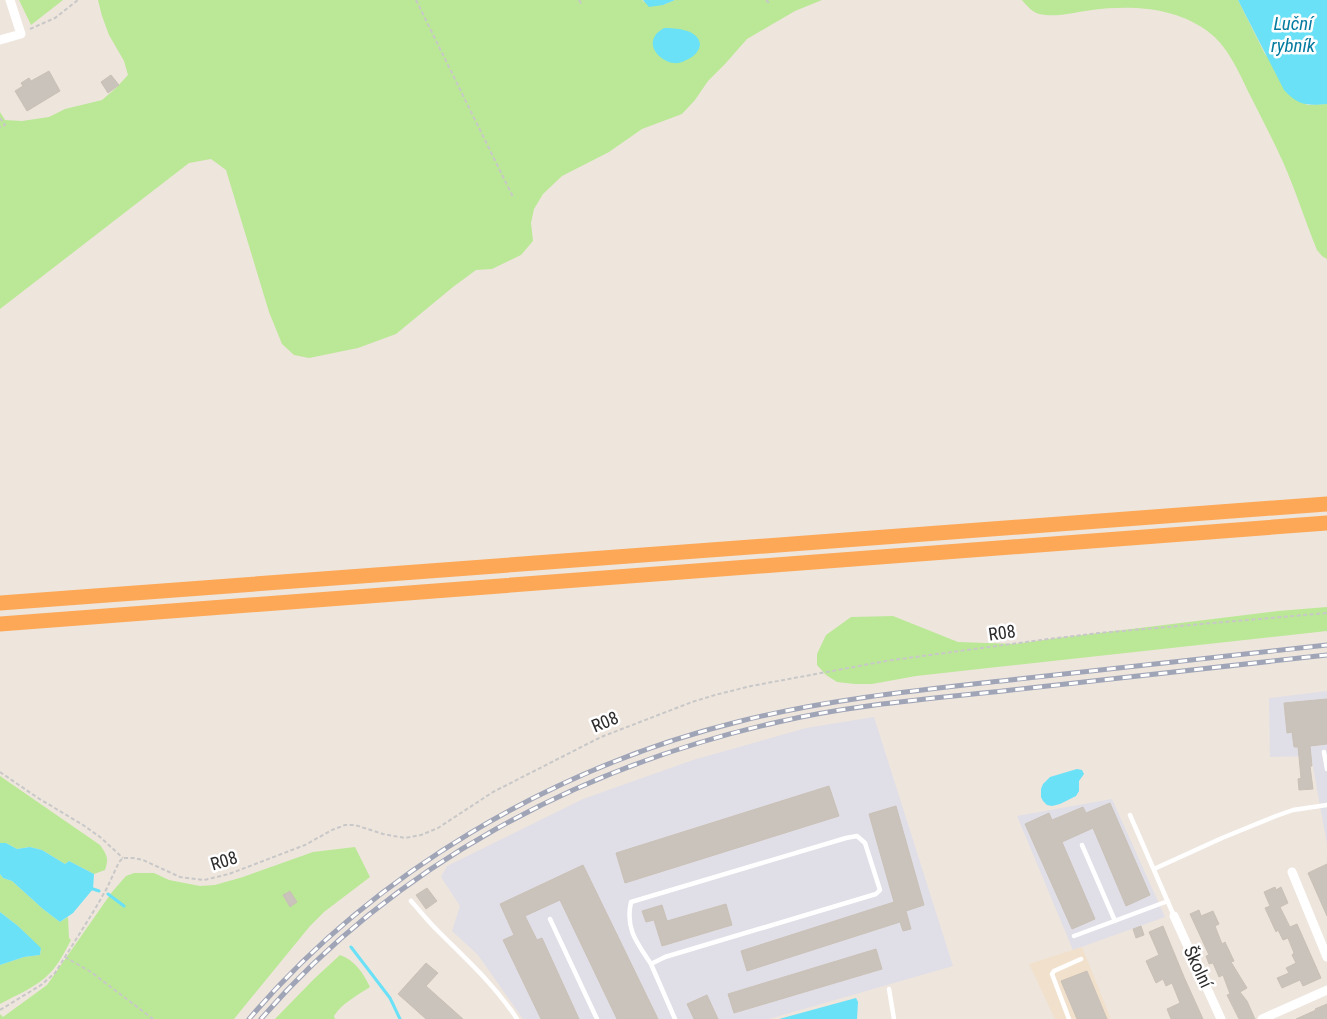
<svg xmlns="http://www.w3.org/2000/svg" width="1327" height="1019" viewBox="0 0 1327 1019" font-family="'Roboto Condensed',sans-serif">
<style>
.industrial{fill:#e0dee7}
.education{fill:#f1e1cc}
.green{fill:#bbe896}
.water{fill:#6ae1f7}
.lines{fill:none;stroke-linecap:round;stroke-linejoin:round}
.stream{stroke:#6ae1f7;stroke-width:3}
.building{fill:#c9c3bc;stroke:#cac1b6}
.path{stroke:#c8c8c8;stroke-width:2;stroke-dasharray:4 2.5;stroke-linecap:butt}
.service{stroke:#fff;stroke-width:4.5}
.minor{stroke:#fff;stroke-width:9}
.trunk{stroke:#fca857;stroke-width:15}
.rail-casing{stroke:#9fa5b7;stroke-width:5}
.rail{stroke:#fff;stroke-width:3;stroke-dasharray:9;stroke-linecap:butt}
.labels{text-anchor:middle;stroke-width:5;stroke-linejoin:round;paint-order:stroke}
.street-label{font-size:18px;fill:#2c2c2c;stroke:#fff}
.water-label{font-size:19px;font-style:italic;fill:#057ba0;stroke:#fff}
</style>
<rect width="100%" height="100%" fill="#eee5dd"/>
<path class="industrial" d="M1327,691v153l-16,-88 -41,1 -1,-59z
M874,717l79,249 -184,53h-246l-45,-64 -26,-24 8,-25 -19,-29 6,-11 136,-67 110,-39 113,-32z
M1112,799l53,118 -92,33 -56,-134z"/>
<path class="education" d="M1082,947l29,72h-56l-26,-55z"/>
<path class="green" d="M19,0h44l-32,25z
M98,0h544l2,2 19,3 12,-5h147l-27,11 -48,28 -22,25 -17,17 -13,19 -13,14 -40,15 -33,23 -47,24 -19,18 -9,15 -3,14 2,18 -12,14 -29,14 -16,1 -23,17 -57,47 -38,14 -49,10 -15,-3 -12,-11 -13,-32 -43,-142 -15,-11 -22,4 -189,146v-197l5,8 17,1 27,-4 16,-8 37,-9 14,-12 12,-13 -4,-14 -15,-26 -7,-19z
M1022,0h216l27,54 42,51 20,-1v155l-5,-3 -5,-6c-12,-29 -21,-59 -34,-88 -10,-22 -21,-43 -32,-65 -10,-20 -22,-49 -40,-63 -33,-27 -79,-29 -119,-24 -17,2 -35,8 -53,4 -7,-2 -13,-9 -17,-14z
M1327,607v24l-348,38 -63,7 -44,8h-17l-18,-2 -11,-7 -9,-10v-11l9,-19 25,-18 42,-1 65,26 57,2 43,-6 220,-27z
M0,776l100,69c7,10 9,13 5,25l-11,4 -25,-13 -4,3 -23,-14 -12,-3 -13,2 -11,-6h-6z
M355,847l15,30 -46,35 -14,14 -76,93h-234v-5l3,3 44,-32 65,-93 14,-16 8,-3h20l15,7 31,6 15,-1 28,-8 70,-25z
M0,874l3,4 9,3 31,28 17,13 8,-5 1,21 2,2c-6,11 -12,24 -21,33 -13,14 -34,22 -50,31v-39l24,-8 16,-2 1,-6 -23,-23 -18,-14z
M340,955c15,5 23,18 30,32 -12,8 -28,16 -36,29l1,3h-60l39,-40z"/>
<path class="water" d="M643,0h32l-12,5 -14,2z
M1238,0h89v104c-21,2 -29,1 -43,-14z
M664,28c11,0 34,1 36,16 0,5 -4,10 -8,13 -5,3 -12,7 -18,6 -12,-1 -27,-15 -19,-27 1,-3 6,-6 9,-8z
M1077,769l5,1 2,4 -5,7v10l-3,5 -16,8 -8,2 -5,-1 -4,-4 -2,-4v-8l2,-5 7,-7z
M0,843h6l11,6 13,-2 12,3 23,14 4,-3 25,13 -1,15 -20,24 -13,9 -17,-13 -31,-28 -9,-3 -3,-4z
M0,912l18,14 23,22 -1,7 -16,2 -24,8z
M856,998l2,4 -1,17h-78z"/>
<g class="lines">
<path class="stream" d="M90,888l9,3
M108,894l16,12
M351,947l39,51 10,21"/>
</g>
<path class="building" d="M49,71l11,20 -33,20 -12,-20 8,-5 -2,-3 8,-5 2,3z
M111,75l8,10 -11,8 -7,-11z
M1327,699v45l-17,2 2,20h-2l3,23 -14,1 -1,-11 3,-1 -3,-31h-4l-2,-15 -5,1 -3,-30z
M829,786l10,30 -214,67 -9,-30z
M1110,803l40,92 -24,11 -33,-78 -31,14 33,77 -23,10 -47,-105 24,-11 3,7 31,-13 3,6z
M896,806l28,99 -18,6 5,18 -8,2 -3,-9 -153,49 -6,-20 153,-49 -25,-88z
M1327,864v52l-19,-43z
M583,865l4,8 71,146h-41l-57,-119 -35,16 12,24 5,-2 37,81h-38l-38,-79 11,-5 -14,-31z
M1275,887l1,3 5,-3 7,16 -8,4 10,20 7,-3 24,54 -18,8 -3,-6 -18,8 -5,-10 12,-5 -3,-5 10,-5 -4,-8 2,-2 -6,-15 -5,2 -5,-10 -2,2 -11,-24 5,-2 -6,-14z
M427,888l10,13 -11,8 -10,-14z
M290,891l7,11 -7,5 -7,-12z
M726,904l6,21 -70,21 -8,-26 -8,2 -4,-11 20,-6 5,16z
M1199,910l2,6 12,-5 6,13 -4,2 7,18 3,-2 9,19 -3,1 16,26 -7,4 7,9 8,18h-16l-12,-24 3,-1 -7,-19 -4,2 -6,-14 -4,1 -3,-8 3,-1 -19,-41z
M1141,926l3,9 -8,3 -3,-9z
M1163,926l21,51 19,42h-32l-4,-10 13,-6 -8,-20 -6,3 -3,-7 -7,4 -10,-22 13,-6 -10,-23z
M876,949l6,20 -148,44 -6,-19z
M426,963l12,10 -12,13 37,33h-37l-28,-25z
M1087,971l20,48h-30l-16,-38z
M707,995l11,24h-24l-7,-15z
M1327,1004v15h-31l20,-9 -1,-1z"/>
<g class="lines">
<path class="path" d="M416,0l97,197
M579,0l3,5
M766,0l4,4
M30,29l25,-11 23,-18
M0,118l5,7 -5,2
M0,772l38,26 45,27 17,12 23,21
M65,957l26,15 62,47
M0,1010l41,-25 14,-12 40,-64 12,-21 12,-26 4,-4h10l10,2 37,17 24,3 25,-6 76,-29 27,-15 13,-5h10l28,9 22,4 16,-3 17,-7 55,-36 108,-55 91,-35 23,-7 36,-9 135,-25 162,-22 51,-6 228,-20"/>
<path class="service" d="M1324,752l3,17
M1130,815l44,101
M1082,845l33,76
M1154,869l68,-31 54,-22 17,-6 34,-5
M411,901c9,10 17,20 26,29 29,29 58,55 80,89
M550,919l47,100
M1074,936l94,-35
M651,964c-14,-21 -26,-35 -20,-62l215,-64 11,-2 8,7 15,47 -4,4 -211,63 -14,7 24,55
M889,989l5,30
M1069,1019l-17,-45 2,-3 27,-12"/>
<path class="minor" d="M0,40l21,-6 -11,-34
M1292,872l35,85
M1174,916l47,103
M1262,1019l65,-29"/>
<path class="trunk" d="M0,603l1327,-99
M0,624l1327,-101"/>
<g class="rail-casing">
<path id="rail" d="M249,1019c125,-147 305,-252 492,-298 88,-22 179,-31 269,-41 106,-12 211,-23 317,-35
M261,1019c133,-154 320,-253 517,-297 73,-17 150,-23 225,-31 108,-12 216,-24 324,-36"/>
</g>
<use href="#rail" class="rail"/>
</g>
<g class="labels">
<g class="street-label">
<text transform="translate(1002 633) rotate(-8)" y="6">R08</text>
<text transform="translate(605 722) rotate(-23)" y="6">R08</text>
<text transform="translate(224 861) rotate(-17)" y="6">R08</text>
<text transform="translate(1198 967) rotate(65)" y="6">Školní</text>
</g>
<g class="water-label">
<text x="1293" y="30">Luční<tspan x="1293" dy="22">rybník</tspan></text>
</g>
</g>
</svg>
